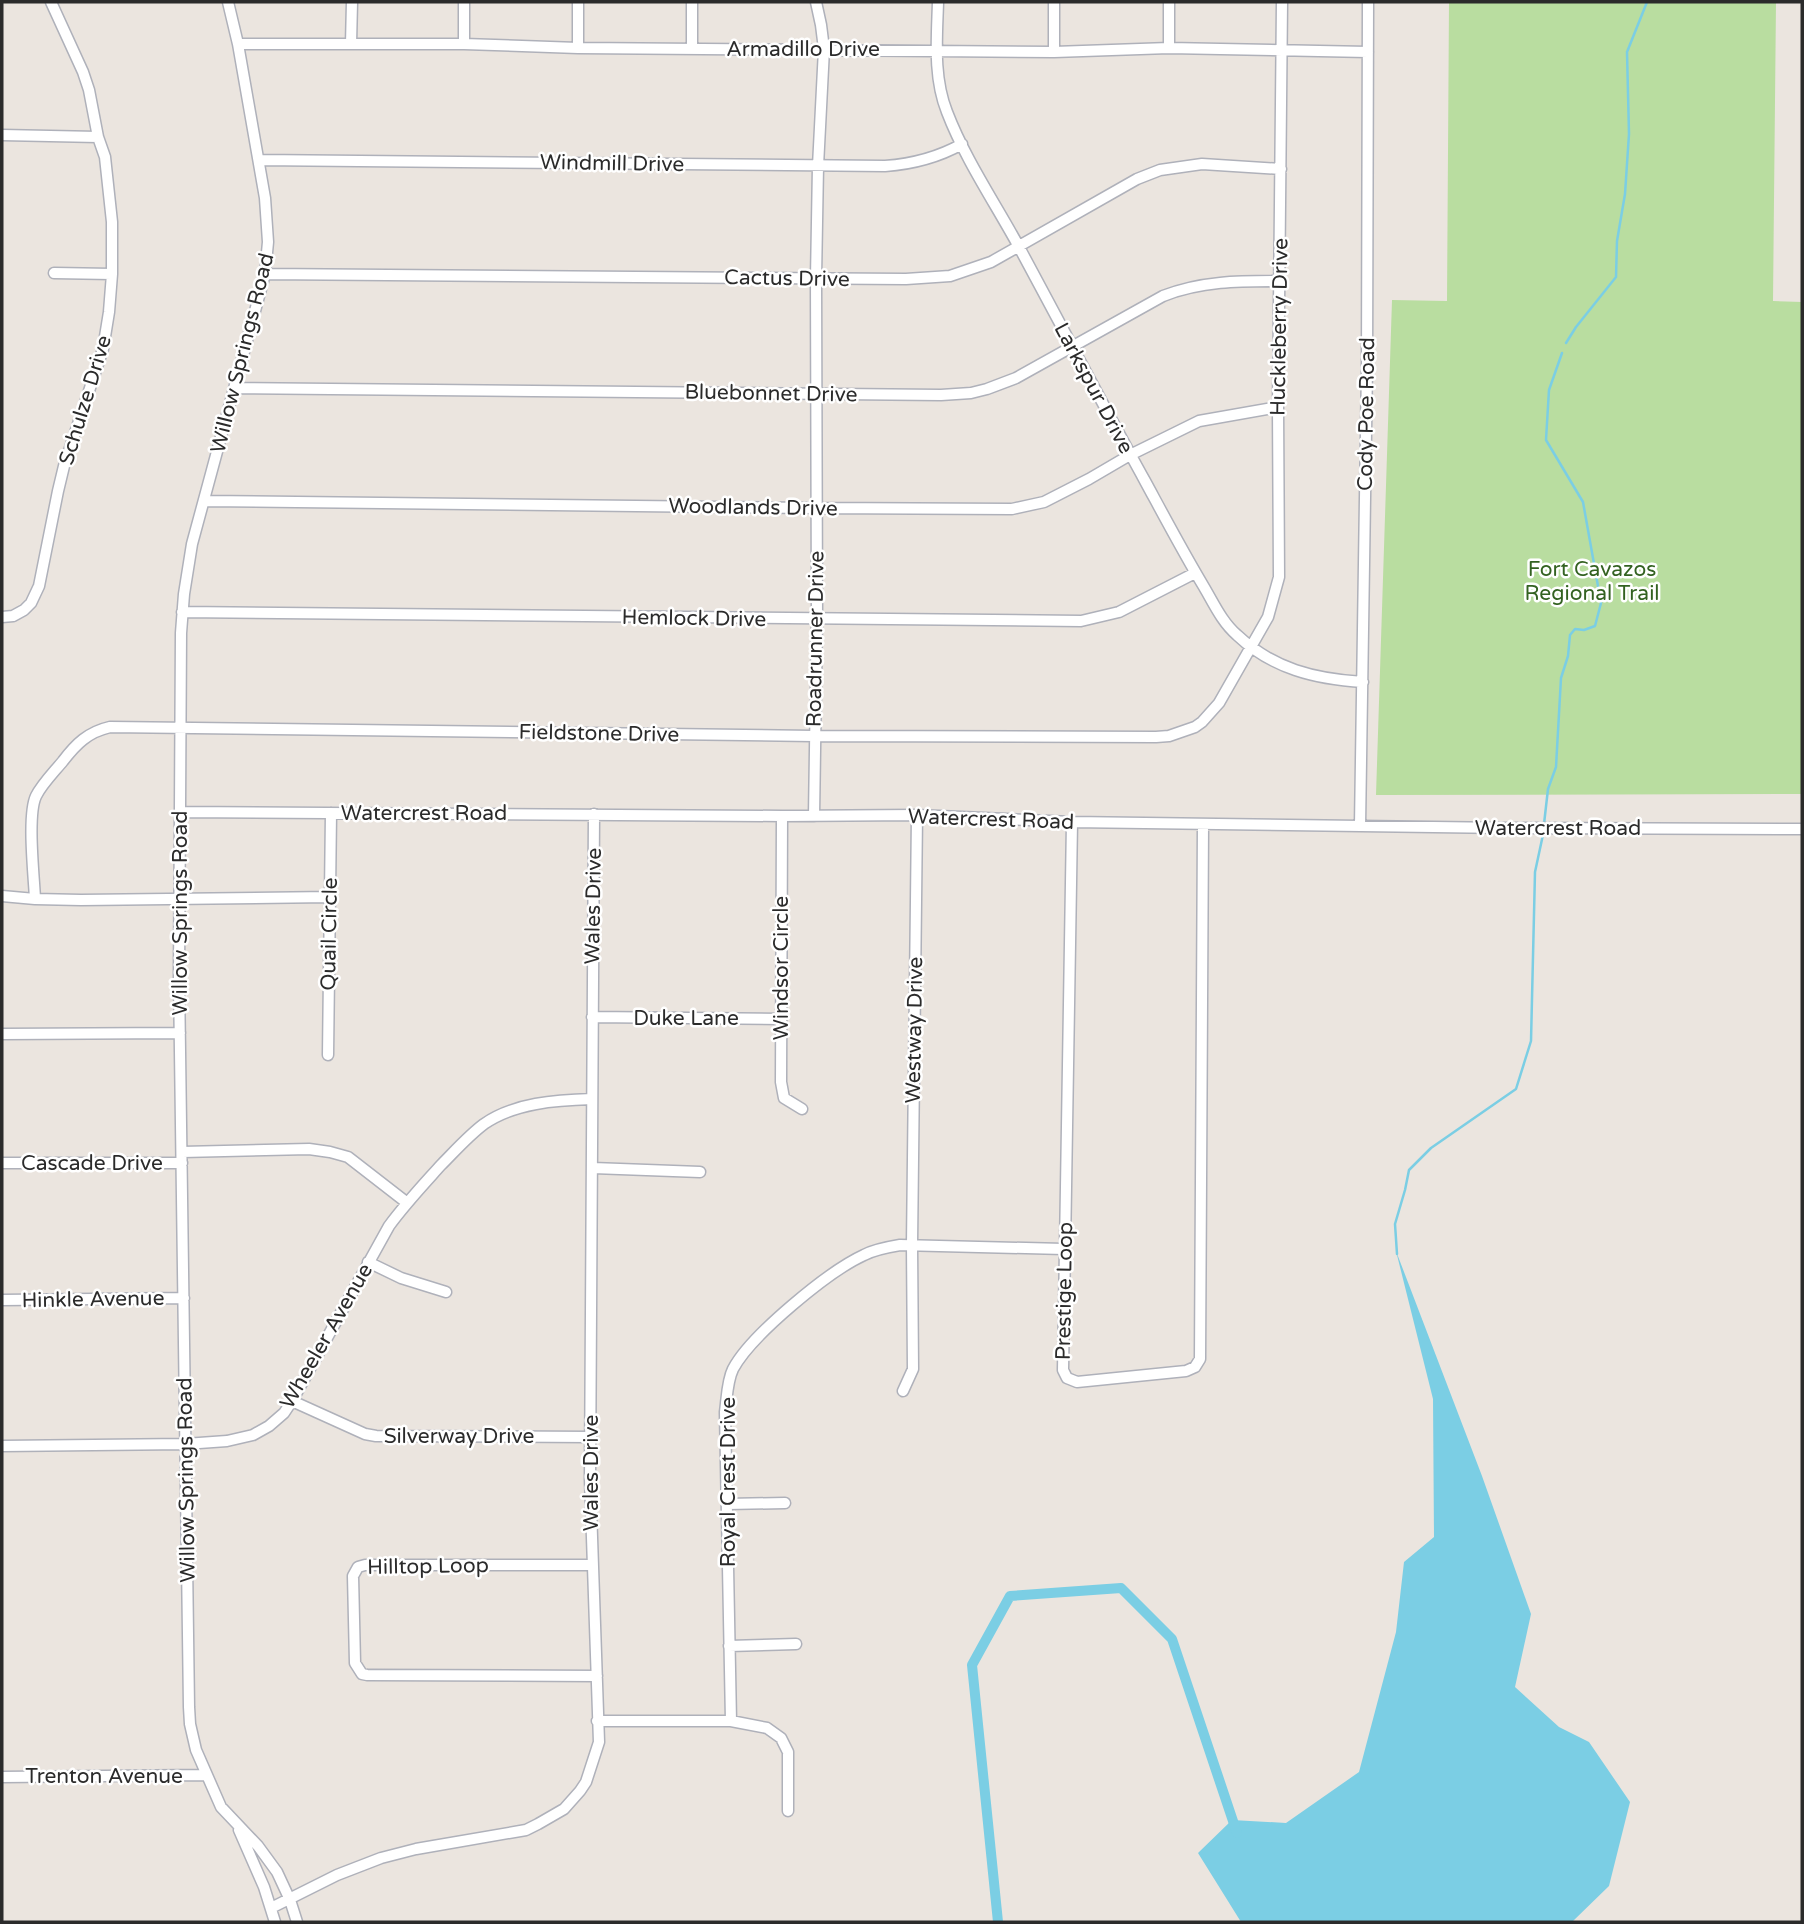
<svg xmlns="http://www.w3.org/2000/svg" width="1804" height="1924" viewBox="0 0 1804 1924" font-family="'Varela Round',sans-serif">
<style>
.green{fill:#b9dda0}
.water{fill:#7bcee4}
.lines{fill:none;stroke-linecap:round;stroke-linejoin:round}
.stream{stroke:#7bcee4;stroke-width:2.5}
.canal{stroke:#7bcee4;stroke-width:10}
.minor-casing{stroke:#afb1ba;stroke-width:13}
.minor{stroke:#fff;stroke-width:10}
.labels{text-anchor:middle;stroke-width:5;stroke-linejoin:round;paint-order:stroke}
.street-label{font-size:21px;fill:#2b2b2b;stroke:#fff}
.park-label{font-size:21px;fill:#336221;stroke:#fff}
</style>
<rect width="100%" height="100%" fill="#ebe5df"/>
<path class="green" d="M1449,2h327l-3,299 29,1v492l-426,1 16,-495 55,1z"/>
<path class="water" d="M1396,1251l86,225 49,138 -16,73 44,40 30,15 41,60 -21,84 -37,36h-331l-43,-69 34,-33 54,3 73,-51 37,-140 8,-70 30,-25 -1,-138z"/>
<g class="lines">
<path class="stream" d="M1566,343l10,-16 40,-50 1,-36 8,-47 4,-60 -2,-82 20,-50
M1544,824l4,-35 8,-22 5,-89 7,-22 2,-21 5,-6 9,1 11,-4 6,-23 -18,-101 -37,-62 3,-50 13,-37
M1397,1254l-2,-30 10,-34 4,-20 22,-22 85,-59 15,-48 4,-169 9,-42"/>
<path class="canal" d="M998,1922l-26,-257 38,-69 111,-8 51,51 65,194"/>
<g class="minor-casing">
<path id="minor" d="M228,2l10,42 27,154 3,44 -3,32 -73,270 -8,50 -3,39 -2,346 10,728 1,17 6,26 25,57 37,39 19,26 13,28 7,22
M692,2v46
M938,2c-1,36 -5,75 9,110 18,47 48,91 72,135 42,78 83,156 126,234 19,35 38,71 59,106 10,17 18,35 33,48 36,34 78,44 126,47
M238,44h226l114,4 476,4 115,-4 199,4
M351,44l1,-42
M464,44v-42
M578,48v-46
M1169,48v-46
M1054,52v-50
M2,135l96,2
M259,160l626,6c28,-2 52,-8 77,-22
M54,273l58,1
M265,274l641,5 44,-3 41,-14 146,-83 23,-9 42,-6 79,5
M236,388l705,7 30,-2 16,-4 29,-11 147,-82c38,-15 76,-15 116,-15
M205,501l611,7 196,1 32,-7 45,-23 41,-24 69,-34 79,-14
M182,612l899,9 38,-9 76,-39
M2,617l11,-1 11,-6 7,-7 8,-17 19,-95 6,-25 39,-117 6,-37 3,-38v-52l-7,-65 -7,-20 -9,-47 -6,-18 -32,-70
M180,812l602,4 135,-1 155,7 434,6 296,1
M782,816l-1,266 3,16 18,11
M814,816l3,-197 -1,-341 2,-112 6,-117 -3,-24 -5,-23
M1072,822l-9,548 4,8 10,4 109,-11 9,-4 5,-8 3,-535
M1360,826l7,-459 1,-365
M2,896l33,3 46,1 249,-3
M35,899c-1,-23 -8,-84 1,-103 6,-12 18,-24 27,-35 13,-17 25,-29 47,-34l703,9 343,1 13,-1 26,-9 7,-5 17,-19 49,-86 11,-40 -1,-170 4,-405
M592,1017l189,2
M2,1034l178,-1
M328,1055l3,-242
M182,1152l127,-3 21,3 18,5 58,45
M2,1163h180
M593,1168l107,4
M368,1262l33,16 45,14
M2,1300l182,-2
M903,1391l10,-22 -1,-124 5,-430
M292,1401l73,33 11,2 215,1
M2,1446l183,-2 42,-3 26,-6 16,-9 15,-13 8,-12 97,-175c16,-22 34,-41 52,-61 14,-14 27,-29 43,-41 30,-21 72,-24 108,-25
M727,1504l58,-1
M592,1565h-227l-7,2 -5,9 2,87 7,11 5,1 230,1
M729,1646l67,-2
M597,1721h134l36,7 14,10 7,14v59
M731,1721l-6,-309c2,-14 2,-31 8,-43 18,-34 96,-98 131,-114 11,-6 24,-8 36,-10l164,4
M2,1777l204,-2
M239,1830l25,57 11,35
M271,1908l66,-33 44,-17 35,-9 110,-19 12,-6 26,-15 16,-18 6,-9 13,-40 -9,-263 4,-665"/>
</g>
<use href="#minor" class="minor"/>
</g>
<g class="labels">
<g class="street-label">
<text x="803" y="56">Armadillo Drive</text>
<text transform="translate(612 163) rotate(1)" y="7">Windmill Drive</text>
<text transform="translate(787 278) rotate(1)" y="7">Cactus Drive</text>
<text transform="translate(1279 327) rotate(-89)" y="7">Huckleberry Drive</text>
<text transform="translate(242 353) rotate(-76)" y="7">Willow Springs Road</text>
<text transform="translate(1094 388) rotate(62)" y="7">Larkspur Drive</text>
<text transform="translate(771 393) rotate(1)" y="7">Bluebonnet Drive</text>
<text transform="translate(85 400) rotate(-73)" y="7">Schulze Drive</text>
<text transform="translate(1366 414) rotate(-89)" y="7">Cody Poe Road</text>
<text transform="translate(753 507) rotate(1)" y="7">Woodlands Drive</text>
<text transform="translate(694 618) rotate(1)" y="7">Hemlock Drive</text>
<text transform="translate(815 639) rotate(-89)" y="7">Roadrunner Drive</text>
<text transform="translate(599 733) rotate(1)" y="7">Fieldstone Drive</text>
<text x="424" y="820">Watercrest Road</text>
<text transform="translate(991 819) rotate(2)" y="7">Watercrest Road</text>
<text x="1558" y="835">Watercrest Road</text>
<text transform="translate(593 906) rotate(-89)" y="7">Wales Drive</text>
<text transform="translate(180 913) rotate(-90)" y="7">Willow Springs Road</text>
<text transform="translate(329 934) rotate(-89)" y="7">Quail Circle</text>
<text transform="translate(781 968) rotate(-90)" y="7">Windsor Circle</text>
<text x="686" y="1025">Duke Lane</text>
<text transform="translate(914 1030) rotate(-89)" y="7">Westway Drive</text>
<text x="92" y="1170">Cascade Drive</text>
<text transform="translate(1064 1291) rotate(-89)" y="7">Prestige Loop</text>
<text transform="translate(93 1299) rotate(-1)" y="7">Hinkle Avenue</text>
<text transform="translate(326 1336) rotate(-60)" y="7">Wheeler Avenue</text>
<text x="459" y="1443">Silverway Drive</text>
<text transform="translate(591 1473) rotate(-90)" y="7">Wales Drive</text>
<text transform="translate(186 1480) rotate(-91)" y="7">Willow Springs Road</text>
<text transform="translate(728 1482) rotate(-90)" y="7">Royal Crest Drive</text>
<text transform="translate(428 1566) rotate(-1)" y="7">Hilltop Loop</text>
<text x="104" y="1783">Trenton Avenue</text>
</g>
<g class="park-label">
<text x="1592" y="576">Fort Cavazos<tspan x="1592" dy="24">Regional Trail</tspan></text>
</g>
</g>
<rect width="1804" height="1924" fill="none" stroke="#2b2b2b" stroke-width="7"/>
</svg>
